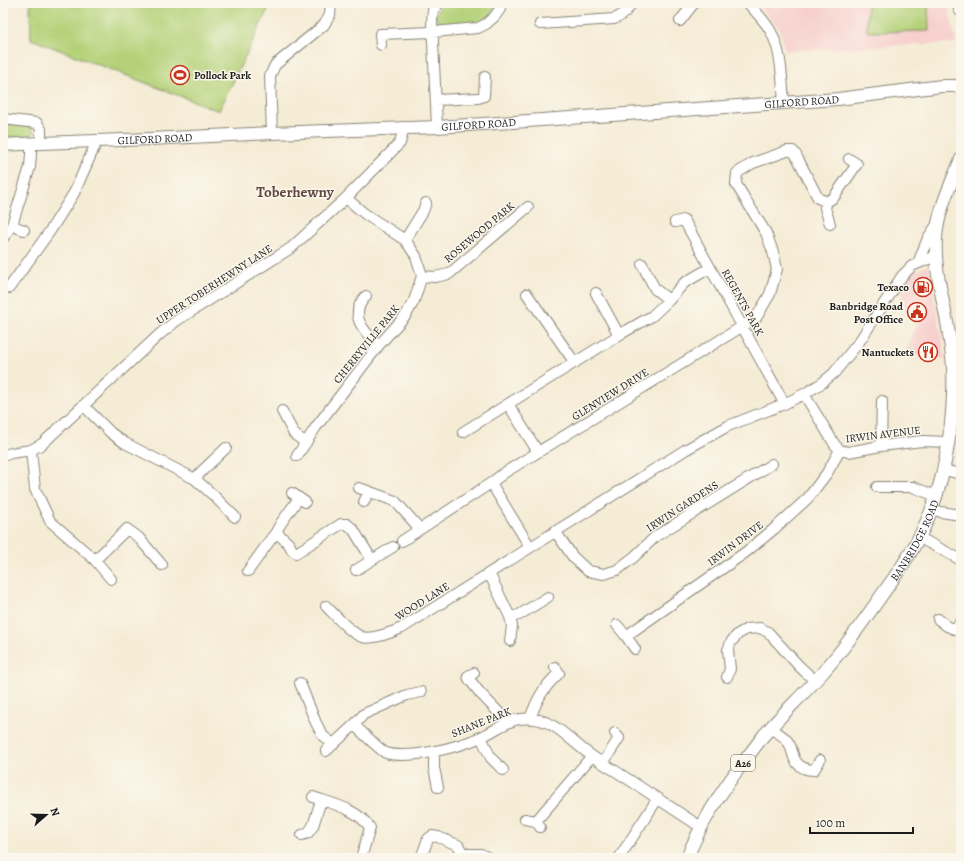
<svg xmlns="http://www.w3.org/2000/svg" width="964" height="861" viewBox="0 0 964 861" font-family="Alegreya,serif">
<style>
.built{fill:#f7d0cd}
.green{fill:#b4d178;stroke:#68764a}
.lines{fill:none;stroke-linecap:round;stroke-linejoin:round}
.minor-casing{stroke:#888479;stroke-width:12}
.major-casing{stroke:#888479;stroke-width:14}
.highway-casing{stroke:#888479;stroke-width:16}
.minor{stroke:#fff;stroke-width:10}
.major{stroke:#fff;stroke-width:12}
.highway{stroke:#fff;stroke-width:14}
.labels{text-anchor:middle;stroke-width:3;stroke-linejoin:round;paint-order:stroke}
.shield{fill:#fbf7ec;stroke:#5f5e5a;stroke-width:1}
.shield-label{font-size:10px;font-weight:bold;fill:#1c1c1c}
.poi-label{font-size:11px;font-weight:bold;fill:#1c1c1c;stroke:#fbf7ec;text-anchor:end}
.street-label{font-size:11px;fill:#1c1c1c;stroke:#fbf7ec}
.district-label{font-size:15px;font-weight:bold;fill:#624a42;stroke:#fbf7ec}
</style>
<rect width="100%" height="100%" fill="#fbf7ec"/>
<filter id="ink" filterUnits="userSpaceOnUse"><feTurbulence type="fractalNoise" baseFrequency=".025" numOctaves="2"/><feDisplacementMap in="SourceGraphic" scale="8" xChannelSelector="R" yChannelSelector="G"/><feConvolveMatrix kernelMatrix="1 2 1 2 8 2 1 2 1" color-interpolation-filters="sRGB"/></filter>
<filter id="wash" filterUnits="userSpaceOnUse"><feTurbulence type="fractalNoise" baseFrequency=".012" numOctaves="4" result="noise"/><feDisplacementMap in="SourceGraphic" scale="16" xChannelSelector="R" yChannelSelector="G"/><feGaussianBlur stdDeviation="0.9" result="paint"/><feColorMatrix in="noise" values="0 0 0 0 0 0 0 0 0 0 0 0 0 0 0 0 0 1.4 0 .05"/><feComposite in="paint" operator="in"/></filter>
<g filter="url(#wash)">
<rect width="100%" height="100%" fill="#f5ecd6"/>
<path class="built" d="M756,3h192l8,40 -171,8 -5,-22z
M929,265l5,33 10,50 1,11 -41,-4 15,-34 -12,-9 -8,-26 11,-13z"/>
<path class="green" d="M30,3h241l-52,108 -188,-72z
M443,3h53v4l-5,8 -13,9 -34,4c-5,-4 -8,-8 -9,-14z
M867,3h61l1,28 -62,1z
M3,122l29,5 2,5 -1,1 -5,4h-25z"/>
</g>
<g filter="url(#ink)">
<g class="lines">
<g class="minor-casing">
<path id="minor" d="M748,3c8,9 16,17 22,27 12,21 12,49 14,73
M680,21l14,-18
M540,24l74,-5c9,-3 13,-9 18,-16
M381,45l-1,-11 53,-2 45,-4 8,-4 9,-8 5,-7v-6
M436,100l42,-2 6,-2 1,-19
M3,119l34,4 4,6v14
M437,127l-5,-106 1,-11 6,-7
M272,133l-2,-57 5,-11 49,-40 6,-10 1,-12
M827,202l-2,6 5,16
M675,222l9,-2 98,179 2,5
M12,225l6,3 6,2
M3,238l9,-13 18,-58 1,-13v-10
M405,240l18,-29 3,-8
M918,263l10,-25 10,-15
M642,264l13,25 14,11
M422,276l13,1 14,-3 79,-67
M9,288l41,-57 24,-38 23,-52
M596,293l23,42
M527,294l48,69
M366,296c-18,19 -3,35 13,49
M804,394l31,51 5,5 8,2 33,-6 41,-5 26,1
M84,406l27,27 14,10 70,36 18,16 22,22
M282,411l12,23 12,9
M463,432l45,-28
M881,446l1,-45
M31,450l4,39 15,32 45,39 16,19
M538,452l-30,-48 111,-69 33,-19 17,-16 15,-17 26,-15
M3,456l8,-3 20,-3 11,-6 118,-110 16,-13 115,-73 55,-50 54,-55 2,-8v-8
M297,456l19,-29 63,-82 27,-30 8,-14 8,-25 -6,-20 -11,-16 -40,-26 -19,-16
M944,470l17,4
M195,479l6,-7 25,-24
M491,483l39,64
M877,487h36l23,9
M359,488l36,13 25,28
M292,493l13,9
M364,502l5,-11
M932,509l9,3 20,3
M555,531l18,26 15,14 16,3 13,-4 17,-13 22,-21 116,-72
M276,532l5,-9 18,-25
M920,538l41,22
M402,541l89,-58 13,-10 252,-155 14,-24 7,-25 -4,-17 -7,-19 -30,-49 1,-11 16,-10 34,-12h6l3,4 22,43 9,4 7,-5 23,-33 -8,-5
M95,560l32,-31 11,8 24,28
M356,570l16,-10
M248,571l28,-39 13,12 3,6 4,3 8,-5 37,-24h6l6,5 19,31 21,-13
M489,573l21,44 2,9 -2,15
M326,606c10,10 23,26 36,31 10,3 31,-5 40,-9l283,-178 43,-24 56,-22 20,-10 18,-11 12,-10 25,-31 43,-66 10,-10 24,-10
M510,617l9,-2 29,-18
M938,619l9,7 7,3 4,-3 3,-5
M617,625l9,11 120,-84 28,-23 34,-31 19,-25 13,-23
M626,636l9,13
M474,673l-6,3 1,3 11,14 28,29
M727,677l3,-8 -2,-19 3,-8 7,-8 9,-5 13,-1 8,4 31,34 16,15
M300,683l16,40 7,13 10,8
M530,719c7,-20 13,-31 29,-46l-4,-6
M354,725l10,-11 43,-19 14,-3
M770,728c6,4 15,8 18,14 4,5 4,12 7,18 4,7 11,10 19,10l6,-10
M481,737l10,21 12,12
M326,751l28,-26c6,5 27,26 32,28 23,7 73,-6 95,-16 22,-10 31,-23 59,-17 19,5 35,25 52,36 8,6 17,11 25,16 28,18 56,37 84,55
M434,751v17l4,19
M603,763l16,-25 -4,-5
M313,797c20,7 45,12 57,31l-9,30
M525,819l11,2 4,6
M536,821l56,-65
M302,835l6,-2 5,-7 8,-26
M421,858l7,-19 4,-3 6,1 20,8 4,7 8,2h11l8,4
M619,858l39,-60"/>
</g>
<g class="major-casing">
<g id="major">
<path id="s1" d="M3,145l38,-2 109,-4 122,-6 165,-6 61,-4 340,-24 104,-13h11l8,1"/>
<path id="s2" d="M687,858c14,-35 35,-68 58,-98 7,-9 13,-17 19,-25 19,-22 41,-42 60,-64 23,-26 42,-53 62,-82 18,-25 34,-49 45,-78 16,-41 24,-100 22,-144 -1,-13 -3,-26 -5,-39 -5,-30 -14,-59 -12,-90 2,-28 15,-54 25,-79"/>
</g>
</g>
<g class="highway-casing">
<path id="highway" d="M960,3l1,6"/>
</g>
<use href="#minor" class="minor"/>
<use href="#major" class="major"/>
<use href="#highway" class="highway"/>
</g>
</g>
<defs>
<g id="stadium-ring" transform="scale(1)"><circle r="9.5" fill="#fbf7ec" stroke="#c8321e" stroke-width="1.5"/><path d="M0-5a6.5 5 0 1 0 0 10a6.5 5 0 1 0 0-10ZM-3.5-1.8h7v3.6h-7Z" fill="#c8321e"/></g>
<g id="fuel-ring" transform="scale(1)"><circle r="9.5" fill="#fbf7ec" stroke="#c8321e" stroke-width="1.5"/><path d="M-5.5-6h7V0h2V4h1.3V-2.5L3-4.5l.8-.8L6-3V5H2.5V1h-1V6h-7ZM-4.2-4.7v3.2H.2V-4.7Z" fill="#c8321e"/></g>
<g id="civic-ring" transform="scale(1)"><circle r="9.5" fill="#fbf7ec" stroke="#c8321e" stroke-width="1.5"/><path d="M-.6-6.5H3V-4.5H.6V-3L4-1V1h2V6H-6V1h2V-1L-.6-3ZM-1.2 2.5V6h2.4V2.5Z" fill="#c8321e"/></g>
<g id="restaurant-ring" transform="scale(1)"><circle r="9.5" fill="#fbf7ec" stroke="#c8321e" stroke-width="1.5"/><path d="M-5-6h1v4h1v-4h1v4h1v-4h1v5L-1.5 .5V6h-2V.5L-5-1ZM5-6V6H3V1.5H1.5Q1.5-4 5-6Z" fill="#c8321e"/></g>
</defs>
<g fill-rule="evenodd">
<use href="#stadium-ring" x="180" y="75"/>
<use href="#fuel-ring" x="923" y="287"/>
<use href="#civic-ring" x="917" y="312"/>
<use href="#restaurant-ring" x="928" y="352"/>
</g>
<g class="labels">
<rect class="shield" x="731" y="755" width="24" height="16" rx="3"/>
<g class="shield-label">
<text x="743" y="767">A26</text>
</g>
<g class="poi-label">
<text x="194" y="79" text-anchor="start">Pollock Park</text>
<text x="909" y="291">Texaco</text>
<text x="903" y="310">Banbridge Road<tspan x="903" dy="13">Post Office</tspan></text>
<text x="914" y="356">Nantuckets</text>
</g>
<g class="street-label">
<text dy="4" stroke="none"><textPath href="#s1" startOffset="800">GILFORD ROAD</textPath></text>
<text dy="4" stroke="none"><textPath href="#s1" startOffset="476">GILFORD ROAD</textPath></text>
<text dy="4" stroke="none"><textPath href="#s1" startOffset="152">GILFORD ROAD</textPath></text>
<text transform="translate(479 232) rotate(-40)" y="4">ROSEWOOD PARK</text>
<text transform="translate(214 284) rotate(-33)" y="4">UPPER TOBERHEWNY LANE</text>
<text transform="translate(743 302) rotate(61)" y="4">REGENTS PARK</text>
<text transform="translate(366 344) rotate(-51)" y="4">CHERRYVILLE PARK</text>
<text transform="translate(610 394) rotate(-32)" y="4">GLENVIEW DRIVE</text>
<text transform="translate(883 434) rotate(-7)" y="4">IRWIN AVENUE</text>
<text transform="translate(682 506) rotate(-33)" y="4">IRWIN GARDENS</text>
<text dy="4" stroke="none"><textPath href="#s2" startOffset="393">BANBRIDGE ROAD</textPath></text>
<text transform="translate(735 543) rotate(-37)" y="4">IRWIN DRIVE</text>
<text transform="translate(422 601) rotate(-32)" y="4">WOOD LANE</text>
<text transform="translate(481 722) rotate(-22)" y="4">SHANE PARK</text>
</g>
<g class="district-label">
<text x="295" y="197">Toberhewny</text>
</g>
</g>
<rect width="964" height="861" fill="none" stroke="#fbf7ec" stroke-width="16"/>
<g transform="translate(46 815) rotate(70)" stroke="#fbf7ec" stroke-width="3" paint-order="stroke">
<path d="M0-3L7 15L0 10L-7 15Z" fill="#1c1c1c"/>
<text y="-6" font-size="11" font-weight="bold" text-anchor="middle" fill="#1c1c1c">N</text>
</g>
<path d="M810 827v6h103v-6" fill="none" stroke="#1c1c1c" stroke-width="2"/>
<text x="816" y="827" font-size="12" fill="#1c1c1c" stroke="#fbf7ec" stroke-width="3" paint-order="stroke">100 m</text>
</svg>
